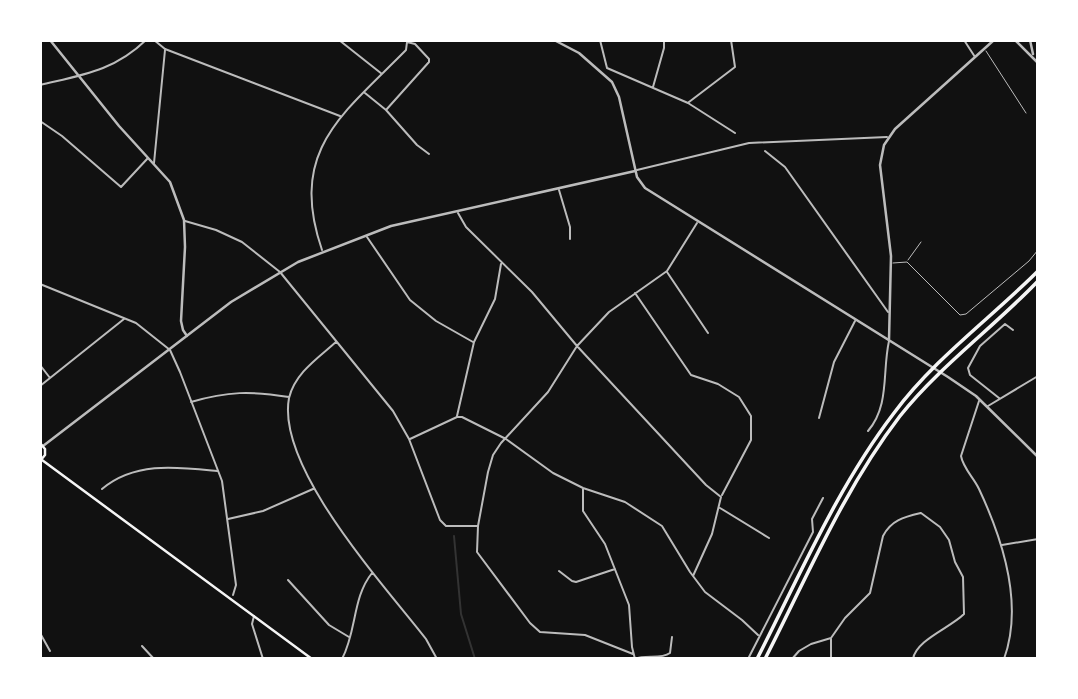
<svg xmlns="http://www.w3.org/2000/svg" width="1078" height="699" viewBox="0 0 1078 699" font-family="Manrope,sans-serif">
<style>
.lines{fill:none;stroke-linecap:round;stroke-linejoin:round}
.stream{stroke:#333;stroke-width:2}
.service{stroke:#bcbcbc;stroke-width:1}
.minor{stroke:#bcbcbc;stroke-width:2}
.tertiary{stroke:#bcbcbc;stroke-width:2.5}
.secondary{stroke:#f5f5f5;stroke-width:2.5}
.primary{stroke:#f5f5f5;stroke-width:3.5}
</style>
<rect width="100%" height="100%" fill="#111"/>
<g class="lines">
<path class="stream" d="M454,536l7,78 14,45"/>
<path class="service" d="M986,51l40,62
M908,260l13,-18
M893,263l14,-1 53,53 6,-1 63,-53 9,-11"/>
<path class="minor" d="M154,40l11,9 175,67
M339,40l43,34
M600,40l7,28 81,35 47,30
M964,40l11,17
M40,85c42,-10 74,-14 106,-45
M653,87l11,-39v-8
M365,93l21,17 31,35 12,9
M689,102l46,-35 -4,-27
M40,121l22,15 59,51 27,-29
M765,151l20,16 103,145
M154,163l11,-113
M637,170l112,-27 138,-6
M559,190l11,37v12
M458,213l8,14 66,65 45,54 129,139 15,12 -9,37 -19,42
M185,221l31,9 26,12 38,30 113,139 16,28 31,81 6,6h32
M367,237l43,63 26,21 37,21
M322,250c-34,-100 20,-135 84,-200l1,-8 8,2 14,15v3l-43,48
M667,272l41,61
M40,284l96,39 34,27 10,22 42,109 14,104 -3,10
M635,293l56,82 27,9 21,13 12,19v24l-29,55
M336,342c-18,16 -41,31 -47,56 -13,70 96,188 137,241l11,20
M40,365l10,13
M40,386l84,-67
M999,398l-29,-23 -2,-7 12,-22 25,-22 8,6
M979,401l-18,55c2,12 13,22 18,33 24,51 45,115 25,170
M191,402c37,-11 60,-11 98,-5
M988,406l50,-30
M457,416l17,-74 21,-43 6,-35
M819,418l15,-56 21,-41
M868,431c22,-26 14,-59 21,-90
M410,439l47,-22h5l44,22 47,34 30,15 42,14 37,24 28,46 15,20 37,28 16,15
M102,489c33,-28 76,-22 115,-18
M583,489v22l22,33 24,61 3,42 3,12c11,-5 25,1 35,-6l2,-16
M720,508l49,30
M228,519l35,-8 50,-22
M1002,545l36,-6
M559,571l13,10 4,1 39,-13
M288,580l41,45 20,12
M254,616l-2,8 11,35
M40,633l10,18
M831,639v20
M142,646l12,13
M633,654l-48,-19 -45,-3 -10,-9 -53,-71 1,-26 10,-54 5,-17 8,-12 47,-51 29,-46 32,-34 58,-41 30,-48
M342,659c15,-28 10,-61 30,-86
M748,659l65,-127 -1,-13 11,-21
M792,659l7,-8 12,-7 20,-6 14,-20 25,-25 13,-57c8,-16 21,-19 38,-23l19,14 9,13 6,22 8,15 1,37c-14,14 -48,26 -51,45"/>
<path class="tertiary" d="M50,40l69,86 51,56 14,38 1,27 -4,74 2,9 4,6
M554,40l25,13 33,29 7,15 18,80 8,11 303,189 28,19 62,61
M1015,40l23,23
M1030,40l3,14
M889,340l2,-84 -11,-91 4,-20 11,-16 99,-89
M43,446l188,-144 67,-40 93,-36 244,-55"/>
<path class="secondary" d="M40,443l5,6v6l-5,6
M42,460l270,199"/>
<path class="primary" d="M757,659c42,-82 81,-173 137,-246 40,-54 97,-95 144,-142
M765,659c42,-82 79,-170 135,-243 40,-50 94,-89 138,-135"/>
</g>
<rect width="1078" height="699" fill="none" stroke="#ffffff" stroke-width="84"/>
</svg>
